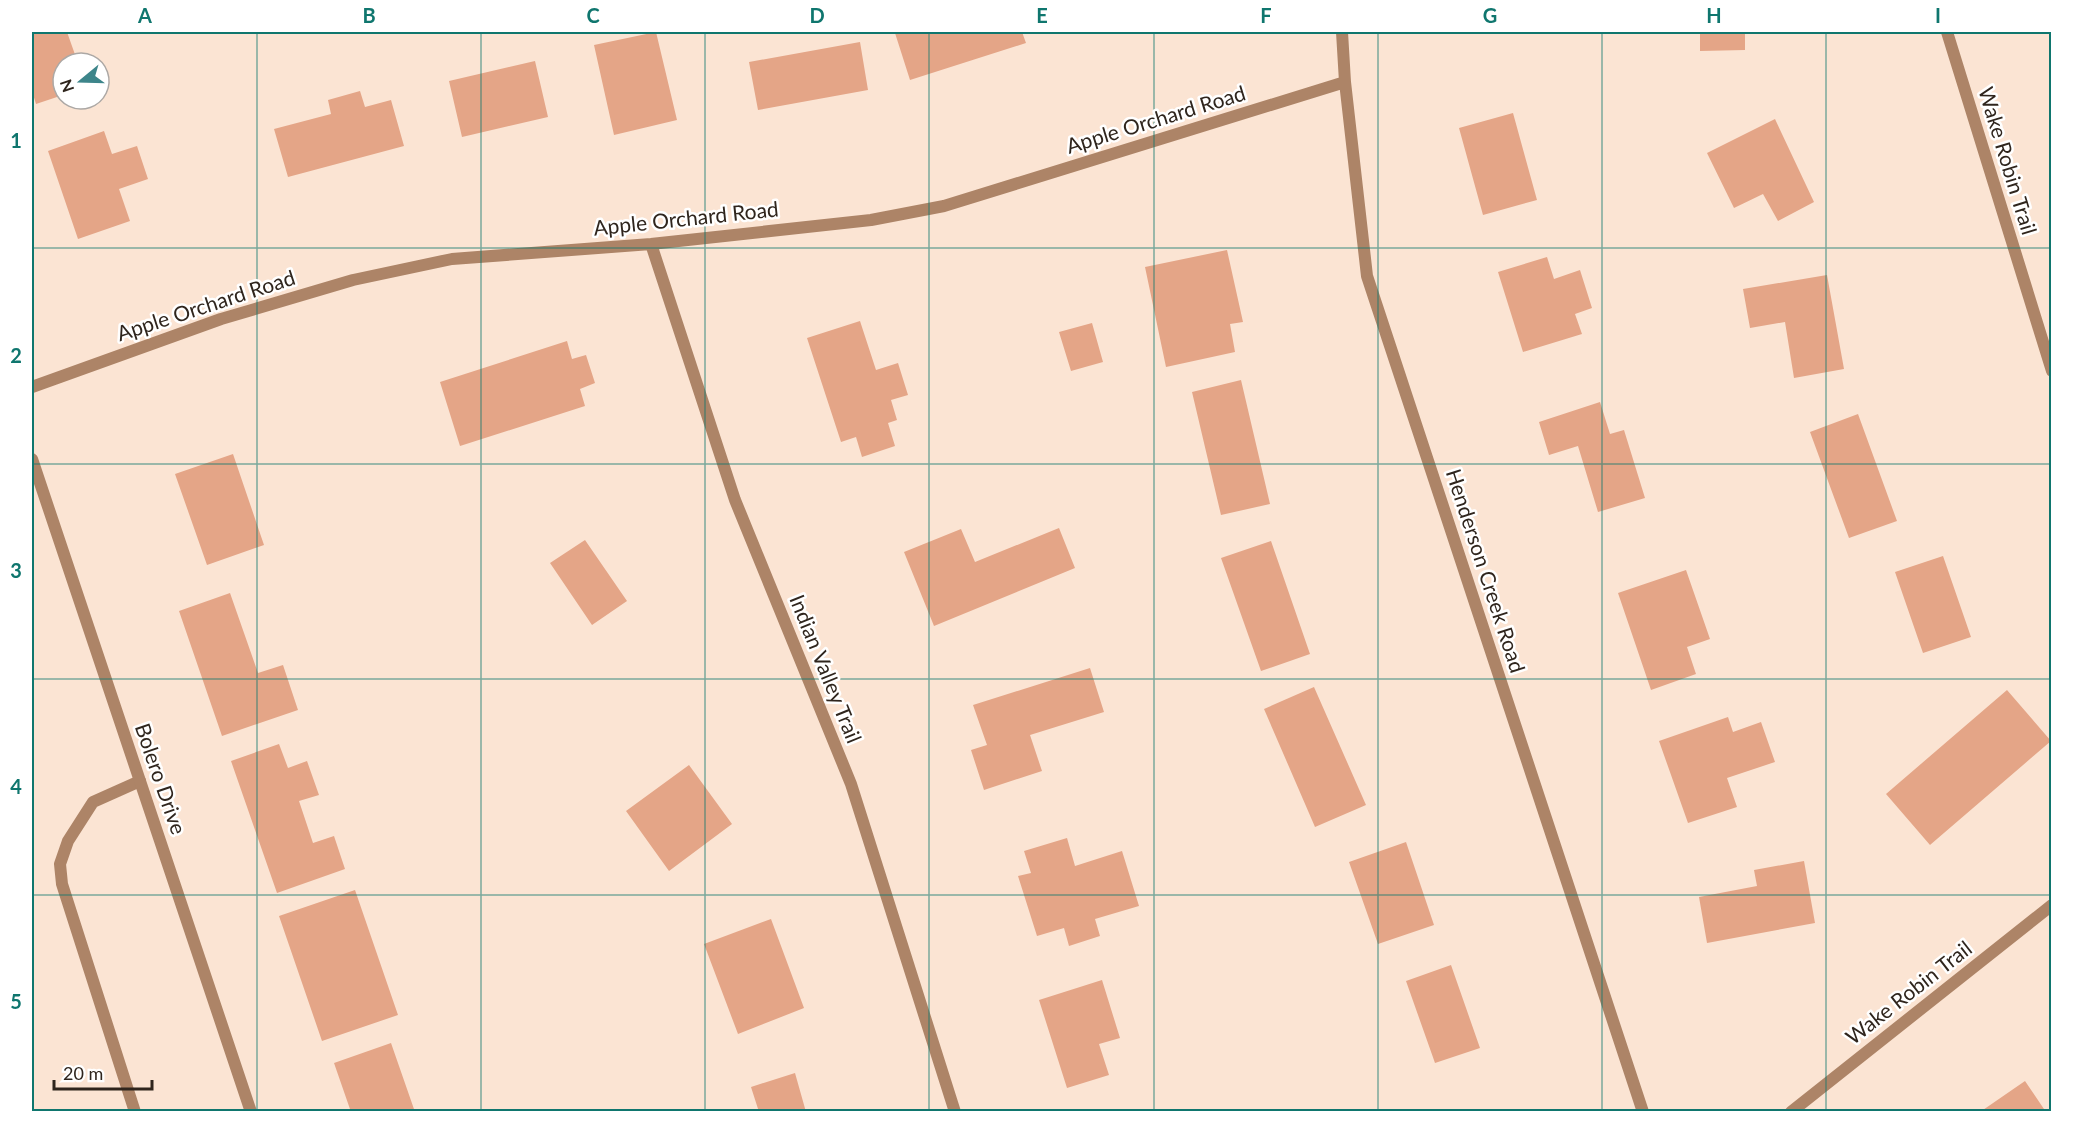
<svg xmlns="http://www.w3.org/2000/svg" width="2083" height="1143" viewBox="0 0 2083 1143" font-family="Lato,sans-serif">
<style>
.building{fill:#e4a587}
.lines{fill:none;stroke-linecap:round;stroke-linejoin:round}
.service{stroke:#ad8467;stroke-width:12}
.minor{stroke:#ad8467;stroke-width:12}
.grid{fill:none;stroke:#0f766e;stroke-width:1.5;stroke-opacity:0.55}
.labels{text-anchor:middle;stroke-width:5;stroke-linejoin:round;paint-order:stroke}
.street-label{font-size:21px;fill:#2f251d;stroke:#fff}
.neatline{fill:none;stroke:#0f766e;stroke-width:2}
.grid-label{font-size:20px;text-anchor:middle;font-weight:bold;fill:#0f766e}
</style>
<rect width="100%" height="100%" fill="#fbe4d3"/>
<path class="building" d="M32,32h35l11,31h-15v32l-27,9 -4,-13z
M656,32l21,88 -63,15 -20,-90z
M899,32h123l4,11 -116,37 -15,-47z
M1700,32h45v18l-45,1z
M860,42l8,48 -110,20 -9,-48z
M535,61l13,56 -86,20 -13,-56z
M360,91l5,16 26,-7 13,46 -116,31 -14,-48 57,-15 -3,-14z
M1513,113l24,87 -54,15 -24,-87z
M1775,119l39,83 -36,19 -15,-27 -29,14 -27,-55z
M104,131l8,23 25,-8 11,33 -29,10 11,32 -52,18 -30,-88z
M1227,250l16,72 -13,2 5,28 -69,15 -21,-100z
M1547,257l7,22 26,-9 12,38 -17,6 7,20 -59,18 -25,-80z
M1827,275l17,94 -50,9 -9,-56 -35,6 -7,-39z
M860,321l16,49 22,-7 10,32 -17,5 6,20 -9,3 7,23 -33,11 -6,-20 -15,5 -34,-104z
M1092,323l11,39 -32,9 -12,-39z
M567,341l5,18 14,-4 9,28 -15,6 5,17 -125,40 -20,-64z
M1241,380l29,124 -49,11 -29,-123z
M1600,402l10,32 14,-4 21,68 -47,14 -20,-66 -29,9 -10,-33z
M1858,414l39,107 -48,17 -39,-106z
M233,454l31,91 -57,20 -32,-91z
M1059,528l16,40 -141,58 -30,-74 57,-23 14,33z
M585,540l42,61 -35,24 -42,-62z
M1271,541l39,113 -49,17 -40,-113z
M1943,556l28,81 -48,16 -28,-81z
M1686,570l24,69 -23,8 9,27 -45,16 -33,-97z
M230,593l28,80 25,-8 15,45 -76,26 -43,-125z
M1090,668l14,44 -74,23 12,36 -58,19 -13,-40 16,-5 -14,-40z
M1314,687l52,118 -51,22 -51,-118z
M2007,690l44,51 -121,104 -44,-51z
M1728,717l5,15 28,-10 14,40 -48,16 10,29 -49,16 -29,-82z
M279,744l9,24 19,-7 12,34 -20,6 14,42 21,-7 11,33 -68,24 -46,-132z
M689,765l43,59 -63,47 -43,-60z
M1067,838l8,28 47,-15 17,55 -44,13 5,17 -31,10 -5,-18 -27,8 -19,-60 13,-3 -7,-22z
M1406,842l28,83 -56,19 -29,-82z
M1804,861l11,62 -108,20 -8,-46 58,-11 -3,-16z
M355,890l43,125 -76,26 -43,-125z
M771,919l33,89 -66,26 -34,-90z
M1451,965l29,83 -45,15 -29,-82z
M1102,980l18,58 -21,6 10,31 -42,13 -28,-88z
M391,1043l24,69h-64l-17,-49z
M795,1073l11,39h-47l-8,-25z
M2025,1081l21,31h-66z"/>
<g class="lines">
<path class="service" d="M135,1112l-73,-228 -2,-20 8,-23 25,-39 47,-21"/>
<path class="minor" d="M1342,32l3,50 22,194 276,836
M1947,32l105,339
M651,244l84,256 116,284 104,328
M32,387l189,-68 132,-39 99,-21 199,-15 220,-24 73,-14 401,-124
M32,459l219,653
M1791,1112l261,-207"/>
</g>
<path class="grid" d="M257,32v1080M481,32v1080M705,32v1080M929,32v1080M1154,32v1080M1378,32v1080M1602,32v1080M1826,32v1080M32,248h2020M32,464h2020M32,679h2020M32,895h2020"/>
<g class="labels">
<g class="street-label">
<text transform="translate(1156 120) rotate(-17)" y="7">Apple Orchard Road</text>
<text transform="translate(2007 161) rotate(73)" y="7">Wake Robin Trail</text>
<text transform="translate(686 219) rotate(-6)" y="7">Apple Orchard Road</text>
<text transform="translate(206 306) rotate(-18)" y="7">Apple Orchard Road</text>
<text transform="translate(1485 571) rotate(72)" y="7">Henderson Creek Road</text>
<text transform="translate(825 669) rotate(68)" y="7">Indian Valley Trail</text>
<text transform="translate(160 779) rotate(71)" y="7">Bolero Drive</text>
<text transform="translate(1909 993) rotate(-38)" y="7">Wake Robin Trail</text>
</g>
</g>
<rect width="2083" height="1143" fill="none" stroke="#ffffff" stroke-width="66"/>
<g transform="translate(81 81) rotate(251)"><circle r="28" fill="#ffffff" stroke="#aca8a5" stroke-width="1.5"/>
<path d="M0-4.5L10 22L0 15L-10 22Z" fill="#3d858a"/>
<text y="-9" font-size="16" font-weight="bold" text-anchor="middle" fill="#2f251d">N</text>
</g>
<path d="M54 1080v9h98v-9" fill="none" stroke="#2f251d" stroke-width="3"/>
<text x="63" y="1080" font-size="18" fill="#2f251d" stroke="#ffffff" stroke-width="4.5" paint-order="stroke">20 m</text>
<rect x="33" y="33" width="2017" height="1077" class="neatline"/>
<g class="grid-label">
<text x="145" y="23">A</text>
<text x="369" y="23">B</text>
<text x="593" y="23">C</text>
<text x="817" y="23">D</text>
<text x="1042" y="23">E</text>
<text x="1266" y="23">F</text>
<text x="1490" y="23">G</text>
<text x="1714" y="23">H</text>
<text x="1938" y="23">I</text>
<text x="16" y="148">1</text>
<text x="16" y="363">2</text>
<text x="16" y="578">3</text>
<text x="16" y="794">4</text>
<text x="16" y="1009">5</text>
</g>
</svg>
